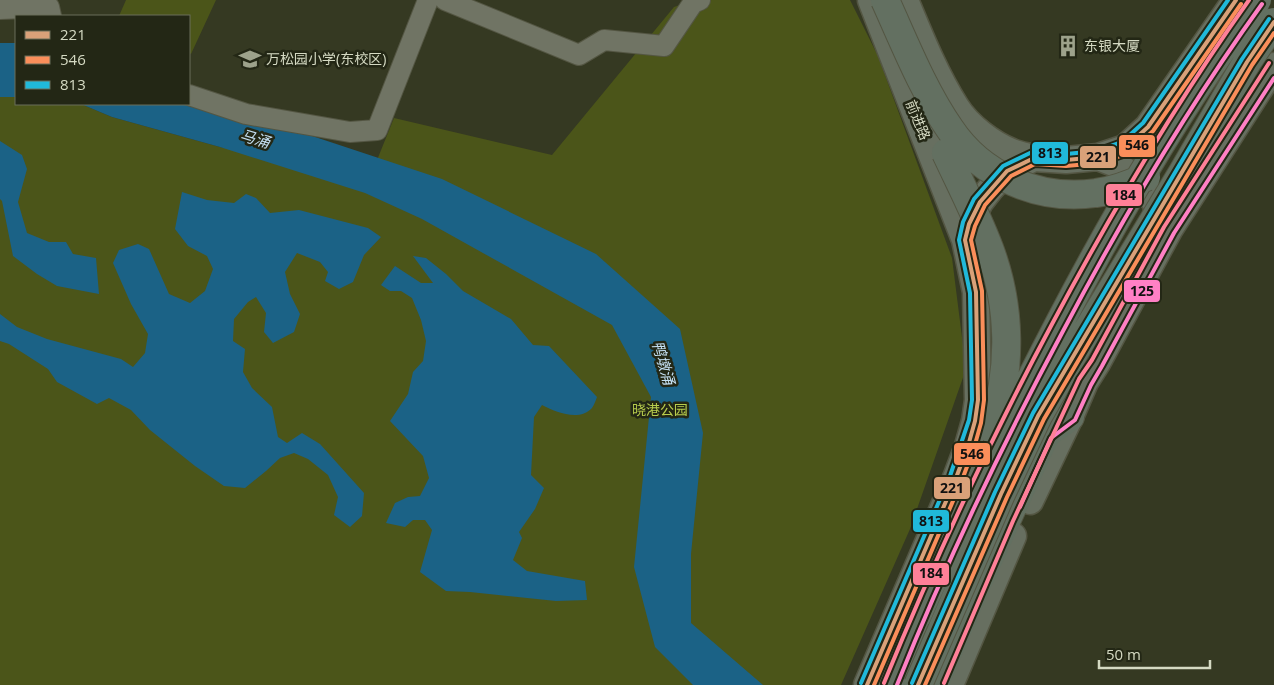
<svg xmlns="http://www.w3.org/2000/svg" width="1274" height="685" viewBox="0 0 1274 685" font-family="'Open Sans','Noto Sans SC',sans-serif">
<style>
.green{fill:#4b5519}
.water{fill:#1b6286}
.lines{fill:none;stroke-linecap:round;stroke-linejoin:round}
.minor-casing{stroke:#545643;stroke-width:22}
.major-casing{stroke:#545643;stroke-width:29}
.highway-casing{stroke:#545643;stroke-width:30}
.minor{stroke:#707464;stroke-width:20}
.major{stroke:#676f60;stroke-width:26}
.highway{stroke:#637061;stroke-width:28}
.highway-bridge-casing{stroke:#545643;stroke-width:30;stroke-linecap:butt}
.highway-bridge{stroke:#637061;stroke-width:28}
.bus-1-casing{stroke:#232715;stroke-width:8}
.bus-2-casing{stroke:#232715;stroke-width:8}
.bus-3-casing{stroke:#232715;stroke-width:8}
.bus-4-casing{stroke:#232715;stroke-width:8}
.bus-5-casing{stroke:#232715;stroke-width:8}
.bus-1{stroke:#d9a179;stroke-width:4}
.bus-2{stroke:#fa8e5a;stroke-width:4}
.bus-3{stroke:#20b9da;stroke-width:4}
.bus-4{stroke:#ff80c5;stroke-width:4}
.bus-5{stroke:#ff8098;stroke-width:4}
.labels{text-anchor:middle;stroke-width:5;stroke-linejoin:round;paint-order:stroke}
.poi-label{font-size:14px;fill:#d5dac3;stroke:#232715;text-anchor:start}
.street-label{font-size:14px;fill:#d5dac3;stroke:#232715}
.park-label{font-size:14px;fill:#b8cd4d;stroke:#232715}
.water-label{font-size:15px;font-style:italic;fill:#c5e0f3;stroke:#232715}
.line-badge{stroke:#232715;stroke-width:2}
.pale-badge-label{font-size:14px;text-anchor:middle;font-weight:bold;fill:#111}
</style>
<rect width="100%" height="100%" fill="#353922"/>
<path class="green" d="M126,0h90l-25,54 -2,-1v-37h-70z
M694,0h156l28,56 74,202 14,111 -56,160 -69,156h-841v-588h16v7h65l31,13 108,30 151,28 23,-57 158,37 122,-148z"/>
<path class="water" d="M0,43h16v54h-16z
M81,104h108l102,25 151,50 154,75 84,75 23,104 -12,121v69l72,62h-70l-38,-38 -21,-80 17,-170 -39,-72 -190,-106 -57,-26 -145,-46 -108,-30z
M0,141l22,14 5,14 -9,33 9,31 22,9h17l7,12 23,4 3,36 -42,-8 -20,-12 -24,-18 -11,-55 -2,-2z
M182,192l25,8 27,3 12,-9 10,4 14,15 29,-3 69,18 13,9 -17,18 -11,27 -14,7 -14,-8 3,-9 -8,-10 -23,-9 -12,19 5,22 10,20 -6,18 -21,11 -9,-11 2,-19 -10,-16 -8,5 -14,17 -1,22 12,8 -2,23 9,16 20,19 6,30 9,6 15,-10 18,11 44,49 -2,23 -12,11 -16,-12 4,-18 -10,-22 -20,-16 -14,-6 -14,5 -14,13 -21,17 -21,-2 -29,-20 -45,-36 -19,-20 -22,-12 -12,6 -40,-22 -9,-13 -39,-25 -9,-3v-27l17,13 30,12 74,20 12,8 12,-14 3,-19 -17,-30 -18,-41 6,-13 19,-6 11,5 20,45 21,9 15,-12 8,-22 -6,-13 -19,-10 -13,-17z
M413,256l13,2 20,16 17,17 48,28 22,26 16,1 48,51c-1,3 -3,8 -5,11 -13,14 -36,4 -50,-3l-8,12 -3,58 13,13 -9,21 -16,23 3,6 -9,22 14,11 58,10 2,19 -31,1 -86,-9 -24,-1 -26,-19 12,-42 -7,-10h-12l-8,7 -19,-4 9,-20 13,-6 12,-1 9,-18 -6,-22 -33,-35 18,-27 5,-22 10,-11 3,-20 -5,-21 -9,-22 -11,-7h-11l-9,-6 14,-19 26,17h12z"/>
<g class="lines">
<g class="minor-casing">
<path id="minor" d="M445,0l134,55 25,-15 60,6 29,-43 7,-3
M0,9l49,-2 2,9
M189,95l57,19 104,18 27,-2 51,-130"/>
</g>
<g class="major-casing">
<path id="major" d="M871,0l94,240
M905,0c15,36 30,74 51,107 12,19 36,37 56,45 7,3 15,4 22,6
M1098,157l18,7 12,9 20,20 8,10 4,29
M1030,501l40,-84 15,-35 12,-19 72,-133 105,-164
M867,685l89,-207 12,-32 7,-25 3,-21 -2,-108 -11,-52 4,-16 11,-22 11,-14 16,-17 27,-13 32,2 32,-3 27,-9 23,-21 88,-127
M950,685l63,-149"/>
</g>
<g class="highway-casing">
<path id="highway" d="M890,685l27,-69
M934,685l39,-92 73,-159 24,-17"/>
</g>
<use href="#minor" class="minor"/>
<use href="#major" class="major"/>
<use href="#highway" class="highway"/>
<g class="highway-bridge-casing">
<path id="highway-bridge" d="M885,0c20,44 38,90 65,129 32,48 90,72 146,64 17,-2 35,-9 50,-16
M946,153c15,32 31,63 43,95 22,58 23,122 3,181
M917,616c30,-70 64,-137 98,-205 70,-142 148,-283 242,-411
M918,685l83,-191 37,-78 40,-70 105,-174 64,-110 27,-40"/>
</g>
<use href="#highway-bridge" class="highway-bridge"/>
<g class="bus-1-casing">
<path id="bus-1" d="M867,685l89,-207 12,-32 7,-25 3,-21 -2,-108 -11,-52 4,-16 11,-22 27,-31 27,-13 32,2 32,-3 27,-9 23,-21 88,-127
M918,685l83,-191 37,-78 209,-354 27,-40"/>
</g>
<g class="bus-2-casing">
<path id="bus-2" d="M874,685l88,-205 12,-32 7,-25 3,-23 -2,-109 -11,-51 4,-14 10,-21 26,-29 24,-12 31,2 33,-3 30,-10 24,-22 88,-127
M925,685l82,-188 37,-78 208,-354 22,-32"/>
</g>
<g class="bus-3-casing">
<path id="bus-3" d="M861,683l89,-207 19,-56 3,-20 -2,-107 -11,-53 4,-18 11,-23 29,-33 29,-14 34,2 31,-3 25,-9 21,-19 85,-123
M912,683l83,-191 38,-79 209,-354 27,-40"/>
</g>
<g class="bus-4-casing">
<path id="bus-4" d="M1020,507l31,-69 24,-18 16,-35 11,-19 72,-133 100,-155
M897,685c48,-120 104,-238 165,-352 60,-114 125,-225 200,-329"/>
</g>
<g class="bus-5-casing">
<path id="bus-5" d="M884,683c50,-122 105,-241 167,-357 60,-113 124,-222 198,-326
M944,683l69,-162 66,-142 13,-19 72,-133 105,-164"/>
</g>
<use href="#bus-1" class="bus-1"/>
<use href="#bus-2" class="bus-2"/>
<use href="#bus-3" class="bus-3"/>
<use href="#bus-4" class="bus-4"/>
<use href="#bus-5" class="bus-5"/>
</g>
<defs>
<g id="building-bare" transform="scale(1.725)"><path d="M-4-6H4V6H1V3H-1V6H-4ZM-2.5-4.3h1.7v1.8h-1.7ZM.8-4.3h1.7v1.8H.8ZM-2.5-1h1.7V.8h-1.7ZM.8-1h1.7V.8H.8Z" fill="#9da28b" stroke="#232715" stroke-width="2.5" paint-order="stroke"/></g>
<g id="school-bare" transform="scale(1.725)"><path d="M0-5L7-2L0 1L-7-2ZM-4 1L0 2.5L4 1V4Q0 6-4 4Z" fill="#9da28b" stroke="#232715" stroke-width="2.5" paint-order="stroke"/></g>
</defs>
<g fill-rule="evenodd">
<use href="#building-bare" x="1068" y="46"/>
<use href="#school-bare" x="250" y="59"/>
</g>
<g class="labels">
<g class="poi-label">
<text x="1084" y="51">东银大厦</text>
<text x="266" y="64">万松园小学(东校区)</text>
</g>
<g class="street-label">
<text transform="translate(918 120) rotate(68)" y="5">前进路</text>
</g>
<g class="park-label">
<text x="660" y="415">晓港公园</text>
</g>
<g class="water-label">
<text transform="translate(255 139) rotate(17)" y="5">马涌</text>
<text transform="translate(663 363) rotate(74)" y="5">鸭墩涌</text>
</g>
</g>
<g class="line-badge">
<rect x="1118" y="134" width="38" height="24" rx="5" fill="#fa8e5a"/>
<rect x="1031" y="141" width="38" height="24" rx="5" fill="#20b9da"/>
<rect x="1079" y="145" width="38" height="24" rx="5" fill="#d9a179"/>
<rect x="1105" y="183" width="38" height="24" rx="5" fill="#ff8098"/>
<rect x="1123" y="279" width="38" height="24" rx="5" fill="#ff80c5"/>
<rect x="953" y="442" width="38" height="24" rx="5" fill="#fa8e5a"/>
<rect x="933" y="476" width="38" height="24" rx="5" fill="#d9a179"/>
<rect x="912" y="509" width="38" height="24" rx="5" fill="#20b9da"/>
<rect x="912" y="562" width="38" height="24" rx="5" fill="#ff8098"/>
</g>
<g class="pale-badge-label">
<text x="1137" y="150">546</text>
<text x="1050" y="158">813</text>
<text x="1098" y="162">221</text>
<text x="1124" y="200">184</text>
<text x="1142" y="296">125</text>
<text x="972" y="459">546</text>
<text x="952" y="493">221</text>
<text x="931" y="526">813</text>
<text x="931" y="578">184</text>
</g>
<rect x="15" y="15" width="175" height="90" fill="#232715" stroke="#6a6f5b"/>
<rect x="25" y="31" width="25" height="8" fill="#d9a179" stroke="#6a6f5b"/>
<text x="60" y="40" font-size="15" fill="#d5dac3">221</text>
<rect x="25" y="56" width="25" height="8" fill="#fa8e5a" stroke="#6a6f5b"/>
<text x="60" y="65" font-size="15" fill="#d5dac3">546</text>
<rect x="25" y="81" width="25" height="8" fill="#20b9da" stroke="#6a6f5b"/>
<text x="60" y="90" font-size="15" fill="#d5dac3">813</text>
<path d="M1099 660v8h111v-8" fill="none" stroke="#d5dac3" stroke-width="2.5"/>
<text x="1106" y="660" font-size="15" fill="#d5dac3" stroke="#232715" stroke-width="4" paint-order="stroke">50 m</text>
</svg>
